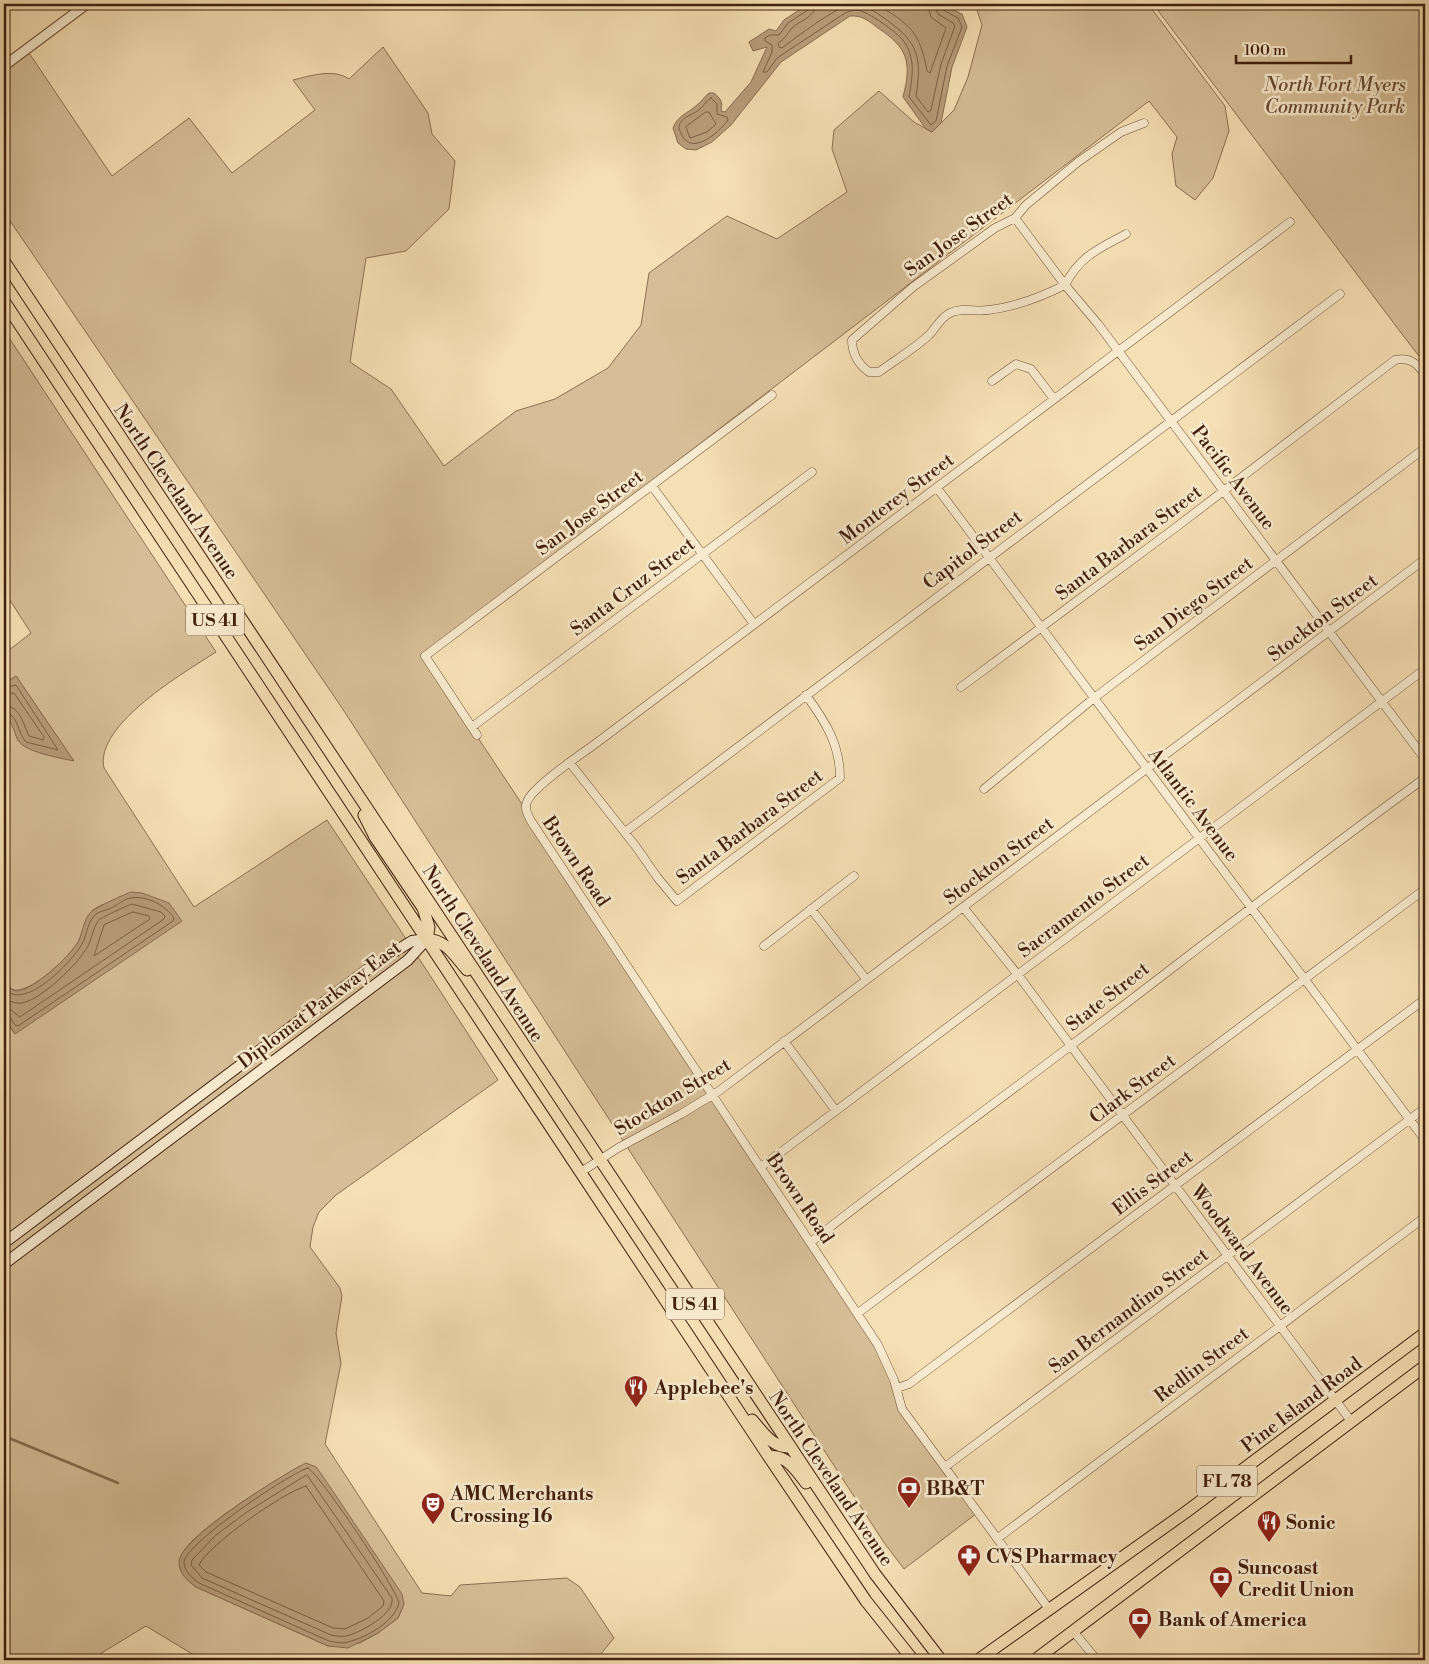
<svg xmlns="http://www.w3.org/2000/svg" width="1429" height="1664" viewBox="0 0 1429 1664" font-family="'Libre Bodoni',serif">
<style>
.green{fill:#d6bf98;stroke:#8c7052;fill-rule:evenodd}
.water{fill:#b89e7b;stroke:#886c4f}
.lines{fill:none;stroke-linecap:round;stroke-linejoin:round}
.shore{stroke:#7c5f44;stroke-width:1}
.stream{stroke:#886c4f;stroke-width:2.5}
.minor-casing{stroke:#6e5037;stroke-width:9}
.tertiary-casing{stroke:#6e5037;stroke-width:11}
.secondary-casing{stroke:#41200d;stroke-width:12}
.primary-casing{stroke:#41200d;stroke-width:13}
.minor{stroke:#f8eace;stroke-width:8}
.tertiary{stroke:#f8eace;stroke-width:9}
.secondary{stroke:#f8eace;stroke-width:10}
.primary{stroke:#f5dfb4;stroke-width:11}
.labels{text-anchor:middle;stroke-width:5;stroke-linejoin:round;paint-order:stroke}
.shield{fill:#f8eace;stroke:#785d47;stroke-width:1}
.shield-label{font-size:18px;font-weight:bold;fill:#41200d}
.park-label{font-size:19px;font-style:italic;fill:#664830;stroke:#f8eace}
.street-label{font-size:19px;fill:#41200d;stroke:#f8eace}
.poi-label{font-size:19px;font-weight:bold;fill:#41200d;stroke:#f8eace;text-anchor:start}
</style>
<rect width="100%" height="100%" fill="#f5dfb4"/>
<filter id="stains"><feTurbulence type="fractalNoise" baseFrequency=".004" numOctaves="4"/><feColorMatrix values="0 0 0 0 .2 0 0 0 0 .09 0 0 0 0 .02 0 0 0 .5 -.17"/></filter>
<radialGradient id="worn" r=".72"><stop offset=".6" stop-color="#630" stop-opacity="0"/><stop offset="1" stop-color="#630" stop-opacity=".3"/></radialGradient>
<path class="green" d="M964,4h184l77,102 4,25 -16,47 -18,22 -19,-14 -4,-32 5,-17 -28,-36 -726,554 454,684 28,69 76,102 -77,59 -21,-28 -541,-833 -338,-496v-141l25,-18 83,123 77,-58 43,55 83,-63 -22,-30c17,-4 40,-12 56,-1l34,-32 45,66 4,21 23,27 -6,48 -43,42 -40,7 -16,104 41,27 53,77 72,-55 39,-12 53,-31 33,-43 8,-52 78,-57 50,23 70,-47 -15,-43 2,-19 45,-39 35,31 18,10 22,-22 14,-33 14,-52 -5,-15z
M1153,4h272v360l-23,-30z
M4,330l212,322c-31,20 -122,73 -112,116l90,139 133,-87 79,119 -32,20 -370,279v-221l11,17 106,-138c-9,7 -23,8 -30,16 -7,8 -8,19 -12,28 -8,16 -51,57 -68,49l-7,-13v-260l8,8 6,17 22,12 33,7 -57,-84 -12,8v-30l27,-21 -27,-42z
M411,947l2,3 -8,7 -401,302v-10l375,-283z
M418,957l80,123 -162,115 -17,17 -6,15 -3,20 30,41 2,8 -6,37 5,30 -16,81 97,149 29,3 9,-11 107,-7 13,9 34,51 -18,22h-394l-56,-34 -56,34h-86v-390zM300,1466l104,138 -6,14 -20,15 -18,10 -32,3 -132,-59c-9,-7 -19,-16 -16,-28 5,-25 96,-79 120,-93z"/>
<path class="water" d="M808,4h132l22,10 5,13 -15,40 -11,56 -9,9 -6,-3 -23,-32c9,-35 5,-49 -25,-69 -9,-7 -16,-13 -28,-12l-69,46 -50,63 -19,17 -16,8 -10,-1 -8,-6 -5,-15c5,-13 14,-14 24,-23 4,-3 7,-8 12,-12h5c7,6 9,9 7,18l4,1 26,-30 16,-35 -14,4 -4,-9 20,-13 7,2 8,-11z
M16,676l58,85c-14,-3 -50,-9 -56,-21 -5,-10 -5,-18 -14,-24v-32z
M131,892l11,1 27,10 13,18 -167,113 -11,-17v-41l7,13 5,2c17,0 54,-35 62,-49 5,-9 5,-21 12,-29 4,-5 33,-18 41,-21z
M306,1463l10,4 6,8 80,119 2,10 -6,14 -20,15 -30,15 -20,-2 -132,-59c-8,-6 -17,-13 -17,-25 0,-23 104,-88 127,-99z"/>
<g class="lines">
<path class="shore" d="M809,4l-1,6 -20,13 -9,12h-9l-5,3v3l7,4v7l-9,20h4l10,-14 62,-41c6,-4 14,-9 22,-6 10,3 39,23 44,32 11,18 7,35 4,54l22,28 5,-4 11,-55 15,-39 -4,-9 -15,-8 -2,-6
M816,4c-1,14 -16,16 -24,24 -5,6 -7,11 -14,15l1,4 3,1c13,-10 54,-41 68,-43 12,-2 21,4 31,11 35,24 42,37 35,80l12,16 3,-2 10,-46 14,-38 -2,-3 -15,-9 -4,-10
M876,4c34,20 44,28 51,67l3,2 16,-45 -15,-11 -4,-13
M711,98l6,6v10l10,3 1,3c-10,14 -38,37 -47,13 -2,-4 -3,-7 0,-11 5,-7 14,-8 19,-13 4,-4 6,-8 11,-11z
M706,112h3l7,12 -9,8 -17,6 -4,-11z
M4,688l12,-3 42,65 -32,-8c-9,-9 -7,-28 -22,-30
M4,694l10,-1 30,44 -1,3 -14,-4c-6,-12 -8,-29 -25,-31
M133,912l16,4 1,3 -56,37 10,-31z
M4,987c17,28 68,-25 78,-43 5,-9 5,-20 12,-28 4,-5 11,-5 17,-8 7,-3 12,-9 20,-10 16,-3 35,8 43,20l-1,3 -155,105 -3,-1 -6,-9 -5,-1
M4,997c5,4 11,7 18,6 19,-3 57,-40 66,-57 4,-8 5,-18 10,-25 2,-3 30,-16 34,-17l29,8 4,4 -1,3 -144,98 -9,-7 -7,-1
M308,1468c13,8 87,118 91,135 -5,19 -32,34 -51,39 -6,2 -13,0 -19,-1l-130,-58c-7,-5 -15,-12 -15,-21 2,-19 104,-88 124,-94z
M307,1475l85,123c3,16 -32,35 -46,38 -4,1 -10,0 -15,-1l-129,-57 -11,-13 1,-5 24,-25 31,-23z
M306,1486l78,115 -1,5 -15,12 -23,11 -12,-1 -127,-56 -7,-7c9,-20 85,-73 107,-79z"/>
<path class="stream" d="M4,1436l114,47"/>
<g class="minor-casing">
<path id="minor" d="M1015,218l50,67 33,39 327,435
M1126,234c-28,15 -46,22 -61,51 -24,12 -50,22 -77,25 -13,2 -26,-3 -38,3 -10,5 -14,15 -21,22 -15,14 -34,25 -50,37h-10c-11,-8 -17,-18 -17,-32l61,-53 82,-59 20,-10 11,-13 52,-43 43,-30 23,-9
M992,381l24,-17 15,5 23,30
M652,486l102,138
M937,488l488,652
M961,687l214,-159 220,-168c15,-3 22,3 30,15
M472,727l340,-255
M477,735l-52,-79 347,-261
M570,763l67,85 20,29 20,24 163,-123c0,-34 -15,-57 -34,-83
M984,789l110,-91 331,-250
M625,832l715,-538
M963,907l55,68 333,446
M811,909l55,70
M764,946l90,-70
M784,1041l52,70
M761,1167l664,-498
M581,1172l37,-24 63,-34 38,-23 706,-532
M811,1242c86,-68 175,-132 262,-198 117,-89 233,-180 352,-266
M858,1313l567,-424
M897,1388l12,-4 516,-385
M945,1467l480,-359
M998,1538l427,-321
M1049,1609l-147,-200 -8,-29 -16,-35 -347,-524c-3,-6 -7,-12 -4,-19 5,-15 53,-47 68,-58l695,-522
M1073,1631l24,29"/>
</g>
<g class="tertiary-casing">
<path id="tertiary" d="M4,66l83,-62"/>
</g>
<g class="secondary-casing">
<path id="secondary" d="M4,1243l372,-280 36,-22 15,-2
M4,1264l404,-304 19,-21"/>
</g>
<g class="primary-casing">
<path id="primary" d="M4,261l871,1313 66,86
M4,301l765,1156 97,144 47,59
M364,815l11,22 48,71 6,19 -2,12
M427,939c20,2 27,16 40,31
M752,1420c11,12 20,28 38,27
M769,1457c17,-4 28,15 37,26
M978,1660l208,-148 239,-179
M1035,1660l390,-294"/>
</g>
<use href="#minor" class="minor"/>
<use href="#tertiary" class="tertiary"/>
<use href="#secondary" class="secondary"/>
<use href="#primary" class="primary"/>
</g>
<defs>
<g id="restaurant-pin" transform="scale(1.25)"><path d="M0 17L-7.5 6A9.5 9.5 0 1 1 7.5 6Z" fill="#8f2418" stroke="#f8eace"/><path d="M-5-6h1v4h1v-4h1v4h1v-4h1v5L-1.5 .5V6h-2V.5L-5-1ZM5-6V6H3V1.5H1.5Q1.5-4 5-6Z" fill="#fff"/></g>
<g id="bank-pin" transform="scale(1.25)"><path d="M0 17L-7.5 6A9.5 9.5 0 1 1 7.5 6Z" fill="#8f2418" stroke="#f8eace"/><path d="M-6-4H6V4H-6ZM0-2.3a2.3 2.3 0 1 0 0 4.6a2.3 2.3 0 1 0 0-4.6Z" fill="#fff"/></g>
<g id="theatre-pin" transform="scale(1.25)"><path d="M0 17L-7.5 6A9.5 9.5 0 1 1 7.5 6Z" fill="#8f2418" stroke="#f8eace"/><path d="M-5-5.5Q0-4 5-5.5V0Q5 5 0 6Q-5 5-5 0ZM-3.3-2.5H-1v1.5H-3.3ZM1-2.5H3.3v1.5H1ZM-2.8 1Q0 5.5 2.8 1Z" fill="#fff"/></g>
<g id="pharmacy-pin" transform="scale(1.25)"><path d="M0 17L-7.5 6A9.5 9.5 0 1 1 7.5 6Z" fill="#8f2418" stroke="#f8eace"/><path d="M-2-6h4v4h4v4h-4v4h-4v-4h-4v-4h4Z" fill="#fff"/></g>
</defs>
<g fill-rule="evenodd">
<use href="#restaurant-pin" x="636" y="1387"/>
<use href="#bank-pin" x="909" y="1488"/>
<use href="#theatre-pin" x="433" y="1504"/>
<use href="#restaurant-pin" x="1269" y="1522"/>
<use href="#pharmacy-pin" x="969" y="1556"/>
<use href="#bank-pin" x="1221" y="1578"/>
<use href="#bank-pin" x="1140" y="1619"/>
</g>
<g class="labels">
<g class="shield">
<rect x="186" y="604.5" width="58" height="31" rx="4"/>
<rect x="666" y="1288.5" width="58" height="31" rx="4"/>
<rect x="1197" y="1465.5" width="60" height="31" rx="4"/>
</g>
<g class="shield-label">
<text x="215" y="626">US 41</text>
<text x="695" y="1310">US 41</text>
<text x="1227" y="1487">FL 78</text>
</g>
<g class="park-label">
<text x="1335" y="91">North Fort Myers<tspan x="1335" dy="22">Community Park</tspan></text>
</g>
<g class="street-label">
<text transform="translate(958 234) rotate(-36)" y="7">San Jose Street</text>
<text transform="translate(1234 477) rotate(53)" y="7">Pacific Avenue</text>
<text transform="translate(177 491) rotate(56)" y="7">North Cleveland Avenue</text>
<text transform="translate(896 498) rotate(-37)" y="7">Monterey Street</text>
<text transform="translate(589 512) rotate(-37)" y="7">San Jose Street</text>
<text transform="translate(1128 542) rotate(-37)" y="7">Santa Barbara Street</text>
<text transform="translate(972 549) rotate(-37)" y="7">Capitol Street</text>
<text transform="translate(632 586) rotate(-37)" y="7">Santa Cruz Street</text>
<text transform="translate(1193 603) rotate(-37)" y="7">San Diego Street</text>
<text transform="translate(1322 617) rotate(-37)" y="7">Stockton Street</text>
<text transform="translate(1194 804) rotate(53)" y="7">Atlantic Avenue</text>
<text transform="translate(749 826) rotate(-37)" y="7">Santa Barbara Street</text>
<text transform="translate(998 860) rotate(-37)" y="7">Stockton Street</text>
<text transform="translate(577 861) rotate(56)" y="7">Brown Road</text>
<text transform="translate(1083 905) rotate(-37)" y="7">Sacramento Street</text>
<text transform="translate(484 953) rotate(57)" y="7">North Cleveland Avenue</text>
<text transform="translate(1107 996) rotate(-38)" y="7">State Street</text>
<text transform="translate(319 1004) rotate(-37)" y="7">Diplomat Parkway East</text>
<text transform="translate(1132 1088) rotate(-37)" y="7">Clark Street</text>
<text transform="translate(672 1096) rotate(-31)" y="7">Stockton Street</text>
<text transform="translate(1152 1182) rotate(-37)" y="7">Ellis Street</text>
<text transform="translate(801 1198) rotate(56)" y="7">Brown Road</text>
<text transform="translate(1243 1249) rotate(53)" y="7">Woodward Avenue</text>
<text transform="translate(1128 1310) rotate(-37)" y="7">San Bernandino Street</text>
<text transform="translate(1201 1364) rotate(-37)" y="7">Redlin Street</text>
<text transform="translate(1301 1404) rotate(-37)" y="7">Pine Island Road</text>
<text transform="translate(832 1478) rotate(56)" y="7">North Cleveland Avenue</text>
</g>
<g class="poi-label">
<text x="654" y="1394">Applebee's</text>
<text x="926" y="1495">BB&amp;T</text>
<text x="450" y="1500">AMC Merchants<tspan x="450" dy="22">Crossing 16</tspan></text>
<text x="1286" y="1529">Sonic</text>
<text x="986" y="1563">CVS Pharmacy</text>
<text x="1238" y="1574">Suncoast<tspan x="1238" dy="22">Credit Union</tspan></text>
<text x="1158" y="1626">Bank of America</text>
</g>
</g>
<rect width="1429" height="1664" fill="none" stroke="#f5dfb4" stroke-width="20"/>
<rect x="5" y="5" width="1419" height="1654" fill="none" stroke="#41200d" stroke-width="2.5"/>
<rect x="10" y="10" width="1409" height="1644" fill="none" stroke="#41200d"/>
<path d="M1236 55v8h115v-8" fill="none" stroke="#41200d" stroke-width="2.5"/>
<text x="1244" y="55" font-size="15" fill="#41200d" stroke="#f8eace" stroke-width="4" paint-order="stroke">100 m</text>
<rect width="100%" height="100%" filter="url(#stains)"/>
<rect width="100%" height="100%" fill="url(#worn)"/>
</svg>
